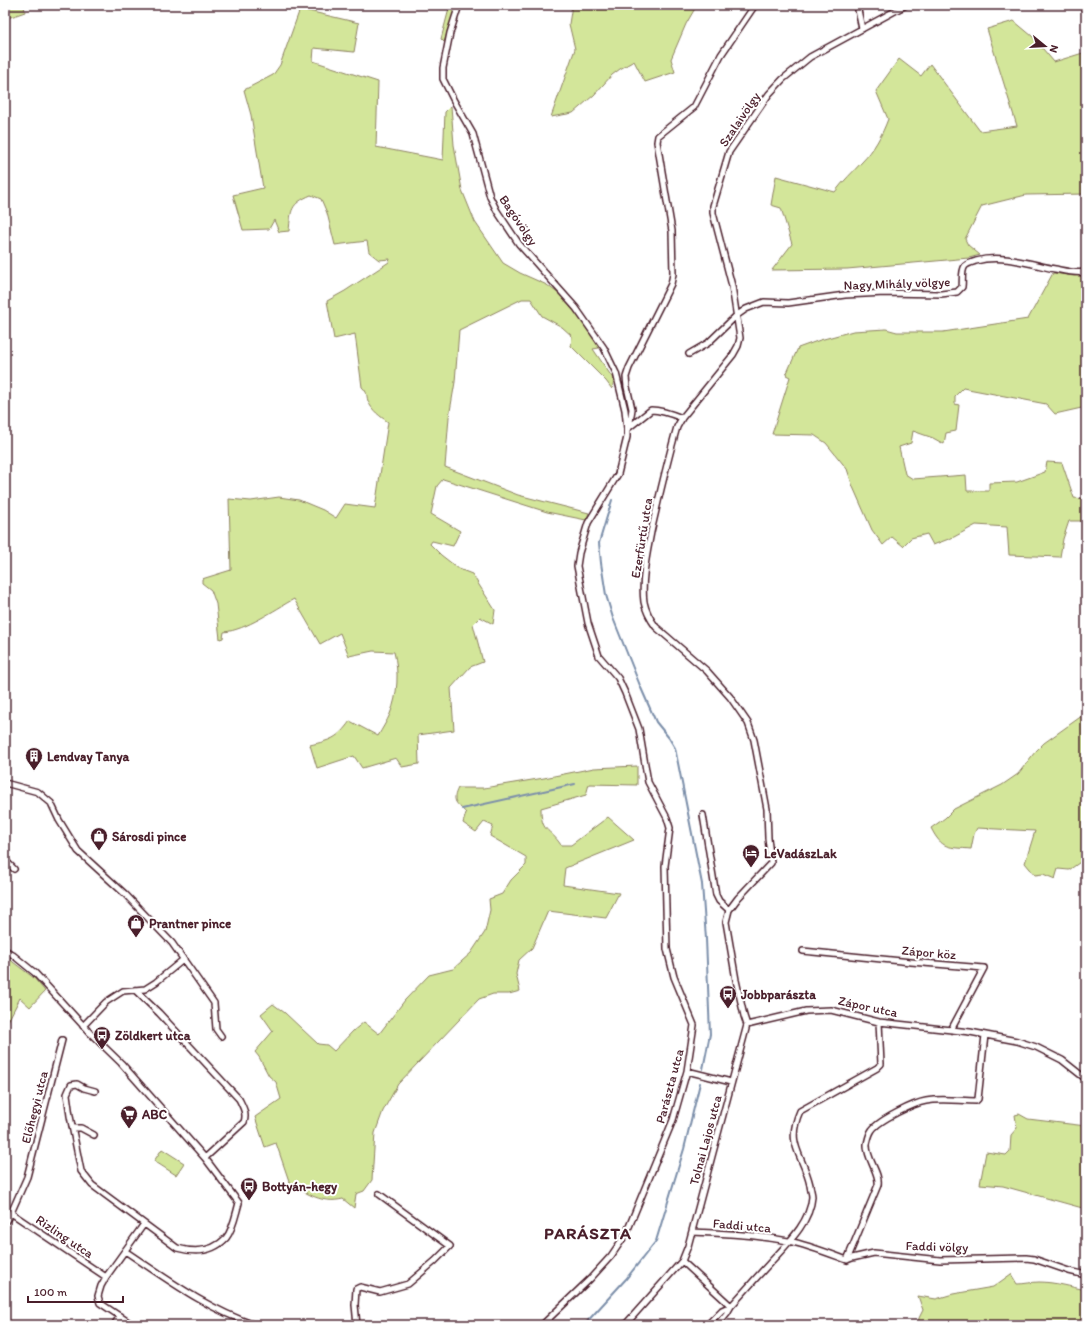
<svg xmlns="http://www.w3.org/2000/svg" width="1091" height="1330" viewBox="0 0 1091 1330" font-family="Itim,sans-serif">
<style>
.green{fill:#d3e69a;stroke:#8e8262}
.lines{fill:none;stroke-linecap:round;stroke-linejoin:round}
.stream{stroke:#7c8faa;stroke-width:2}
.minor-casing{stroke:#4a1f2b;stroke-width:8}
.minor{stroke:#fff;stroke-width:5}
.labels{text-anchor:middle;stroke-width:4;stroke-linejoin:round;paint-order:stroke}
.street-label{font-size:13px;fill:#4a1f2b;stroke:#fff}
.poi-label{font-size:13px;font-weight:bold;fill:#4a1f2b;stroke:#fff;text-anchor:start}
.district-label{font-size:17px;font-weight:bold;letter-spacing:1px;fill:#4a1f2b;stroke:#fff}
</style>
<rect width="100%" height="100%" fill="#fff"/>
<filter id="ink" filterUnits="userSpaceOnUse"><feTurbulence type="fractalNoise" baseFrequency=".025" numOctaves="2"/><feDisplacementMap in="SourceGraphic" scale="8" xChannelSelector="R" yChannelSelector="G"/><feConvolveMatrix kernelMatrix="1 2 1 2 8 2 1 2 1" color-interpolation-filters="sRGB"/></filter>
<g filter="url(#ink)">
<path class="green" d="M5,5h19l1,7 -20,7z
M450,5h7l-13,37 -3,-3z
M572,5h125l-11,19 -15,35 4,13 -30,10 -11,-21 -14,8 -8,6 -18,20 -21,18 -22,4 24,-68 -6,-25z
M300,9l59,14 -5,29 -40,-4 -1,13 65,21 -2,65 67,13 2,-48 6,-6 3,39 8,45 13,32 28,41 17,10 27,12 16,12 21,27 15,24 -6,1 21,31 -2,9 -6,-8 -35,-35 1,-10 -10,-9 -20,-11 -11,-17h-9l-63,31 -4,52 -6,35 -4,50 73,28 71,18 -3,7 -39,-8 -104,-33 -6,7 -6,28 29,17 -7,15 -21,-5 -2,3 11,11 18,14 13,5 23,36 -2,14 -13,-7 -7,7 10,38 -13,5 -19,21 3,42 -36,5 1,29 -17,3 -6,-9 -34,10 -8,-12 -37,12 -7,-23c21,-5 27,-6 40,-24l28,15c4,-7 9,-15 12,-22 8,-19 9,-43 4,-62l-21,-1 -24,5 -9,-23 -20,11 -26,-45c-20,11 -48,31 -70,33l-1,6 -3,1 -4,-35 -5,-14 -9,-7v-4l29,-9 -2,-71 22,2 28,-4 20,3 24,10 13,8 9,-14 30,4 13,-86c-8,-6 -16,-11 -20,-21 -2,-7 0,-8 -6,-14l-7,-53 -21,5 -7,-38 18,-10 44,-29 1,-3 -11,1 -10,-8 -2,-11 -32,4 -8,-32 -6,-14 -10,-4c-21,9 -20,15 -22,36l-10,1 -5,-12 -5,9 -26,1 -10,-35 30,-7 -12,-73 -7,-25 29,-15 7,-10z
M1014,21l18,15 22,26 32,-10v142l-60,1 -44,11 -17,33 3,6 12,10 -11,3 -122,11 -75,1 20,-26 -11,-36 -10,-3 5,-29 59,16c8,-11 18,-20 27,-30 12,-12 20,-27 26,-43l-12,-28 23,-32 22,17 9,-12 50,67 37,-5 -30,-97z
M1053,273l21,3 12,-2v133l-31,7 -9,-10 -83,-16 -8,8v8l4,1 -3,26 -10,2 -2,11 -11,-6 -20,-7 -2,12 -12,4 6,27 8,5 53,-4 1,16h22v-8l28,-1 28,-10 2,-10 15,1 12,35 12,1v37l-2,-1v-14h-15l-6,18 -3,18 -51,-2 -2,-28 -31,-2 -22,12 -21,8 -6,-11 -16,4 -8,8 -11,-9 -9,8 -11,-15 -19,-43 -6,-18 -21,-26 -12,-8 -42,-1 18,-57 -4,-2 12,-27 22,-8 33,-9 33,-2 11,3h46l85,-13z
M1086,713v145l-17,12 -11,-1 -3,10 -12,-5 -8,1 -10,-12 10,-32 -58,-3 -3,6 -3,15c-22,-2 -29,1 -40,-21l14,-10 9,-9 48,-24 16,-11 17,-22 9,-9z
M637,766v19l-48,-1 -3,11 -45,13c0,25 8,19 20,37h10l37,-28 26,23 -69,28 -2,17 56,8 -13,25 -58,-7 -16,37 -13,12 -3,14 4,17 -11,3h-16l-14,5 -81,85 -15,27 -8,22 -3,47 -8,11 -8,3 -2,14 -11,-9c-21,5 -35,-5 -53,-15l-14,-41 -11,4 -10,-30 26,-18 -5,-17 -7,-6 -10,-19 -4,-5 18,-21 -12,-17 12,-10 12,9 33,31 9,1 7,6 19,-20 11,-9 15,12 26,-34 24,-25 24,-6 18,-16 14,-21 5,-22 -1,-11 13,-5 9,-14 15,-15v-8l-36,-21 3,-10 -9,-4 -8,10 -13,-9 3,-10c-9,-10 -15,-11 -8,-25h26l60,-10 50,-10z
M9,959l25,19 11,13 -15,16 -10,-9 -15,29v-63z
M1019,1114l9,5 58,7v83l-83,-23 -23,-2 6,-32 20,3 4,-4 1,-16 6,-7 -2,-13z
M162,1149l22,14 -8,12 -22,-14z
M1011,1274l6,10c8,0 15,-2 22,-2 16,0 32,5 47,8v35h-168l1,-7 4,-8 -5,-14 18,3 17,-5 40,-7z"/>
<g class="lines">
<path class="stream" d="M612,500l-13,43 2,20 5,32 7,23 28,70 15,34 13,16 6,10 27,136 4,55 4,95 -7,35
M462,809l113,-25
M584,1325l42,-46 30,-38 28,-92 16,-66"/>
<g class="minor-casing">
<path id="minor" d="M459,5l-9,28 -7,35v11l11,22 19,33 17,63 7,14 22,33 57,64 28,40 12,25 9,37 2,19
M857,5l5,24
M689,354l19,-11 28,-27 10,-7 18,-7 24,1 57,-8 40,-2 56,1 16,-2 5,-5c1,-7 -1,-16 3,-21 3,-3 8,-4 11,-5 26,-7 54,3 79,8 10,2 21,5 31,3
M630,422l2,-13 -5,-22 -1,-10 3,-9 42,-84 2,-10 -1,-43 -15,-89 1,-6 36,-29 27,-52 34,-50
M5,783l33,9 13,11 8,17 19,31 47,43 47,49 42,60 2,26 5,7
M703,815l13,80 3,6 10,9
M5,860l9,9
M5,950l8,5 22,18 55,60 31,30 84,95 34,45c-3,10 -6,27 -13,35 -13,14 -31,15 -49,10l-85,-63 -11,-14 -11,-55 -3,-22 4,-9 6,-1 7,4 11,3
M803,951l108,11 73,6 -33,62
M135,990l24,23 80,86c4,8 8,15 5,23l-39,36
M747,1025l59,-14 25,-1 48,12 91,10 47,9 19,6 26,13 24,19
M83,1026l23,-24 17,-11 22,-2 11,-7 28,-23
M687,1071l44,11
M73,1128h8l13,7
M11,1213l95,64
M5,1222l6,-9 16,-36 35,-137
M692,1232c32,1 65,3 96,9 20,4 40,12 59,19l5,-2 22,-5 66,7 86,-2 8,1 35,12 17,4
M125,1251c42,28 82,58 130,74
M847,1260l31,-75c2,-13 -12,-26 -11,-41 1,-4 2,-10 5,-14 7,-10 42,-27 54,-29 16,-3 34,0 50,0l2,-2 7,-64
M682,1261l49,45
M114,1325l6,-9
M133,1325l-33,-22 -2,-7 3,-10 5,-9 38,-53
M357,1325l-2,-20 1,-16 4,-2 20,5 28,-8 27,-23 15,-15 -71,-52
M542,1325l48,-46 21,-23 15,-22 47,-114 14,-49 7,-46 -20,-48 -7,-28 -2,-83 5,-38 -3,-10 -19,-36 -9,-53 -14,-36 -7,-15 -19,-22 -11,-33 -11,-57 2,-13 9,-30 30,-49 9,-37v-8l24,-19c10,0 21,4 31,8
M625,1325l57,-64 6,-15 59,-221 -3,-9 -8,-36 -10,-58 3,-12 9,-12 33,-35 -3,-25 -1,-29 -13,-69 -6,-17 -18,-26 -23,-26 -51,-44c-6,-8 -10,-15 -12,-25 -3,-22 3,-48 7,-70 8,-35 16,-70 26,-105l5,-9 51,-63 5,-9 2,-8 -8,-52 -19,-73v-7l16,-54 40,-58 14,-15 27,-22 96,-52
M707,1325l15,-15 9,-4
M717,1325l10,-12 4,-7c12,-13 24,-27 37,-41 17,-19 42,-41 44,-68 0,-4 -2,-9 -2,-12 -7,-31 -25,-40 -10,-74l77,-43 4,-4 -2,-42"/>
</g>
<use href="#minor" class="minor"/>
</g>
</g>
<defs>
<g id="building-pin" transform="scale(0.9)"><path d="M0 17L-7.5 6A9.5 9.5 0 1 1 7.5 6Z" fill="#4a1f2b" stroke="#fff"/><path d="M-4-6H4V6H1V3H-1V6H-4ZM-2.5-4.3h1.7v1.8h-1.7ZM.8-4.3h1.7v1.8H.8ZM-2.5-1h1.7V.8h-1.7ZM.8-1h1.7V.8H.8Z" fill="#fff"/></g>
<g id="shop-pin" transform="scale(0.9)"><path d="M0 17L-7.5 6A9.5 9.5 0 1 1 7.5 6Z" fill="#4a1f2b" stroke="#fff"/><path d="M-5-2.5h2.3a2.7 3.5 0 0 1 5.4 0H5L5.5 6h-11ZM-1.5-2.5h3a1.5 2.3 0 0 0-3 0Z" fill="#fff"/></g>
<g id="hotel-pin" transform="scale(0.9)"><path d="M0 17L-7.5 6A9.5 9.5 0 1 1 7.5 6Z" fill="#4a1f2b" stroke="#fff"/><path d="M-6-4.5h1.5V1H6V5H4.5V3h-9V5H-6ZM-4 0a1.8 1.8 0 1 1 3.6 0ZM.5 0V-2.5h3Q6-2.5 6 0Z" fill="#fff"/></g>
<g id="bus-pin" transform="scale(0.9)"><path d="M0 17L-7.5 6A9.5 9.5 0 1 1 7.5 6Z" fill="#4a1f2b" stroke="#fff"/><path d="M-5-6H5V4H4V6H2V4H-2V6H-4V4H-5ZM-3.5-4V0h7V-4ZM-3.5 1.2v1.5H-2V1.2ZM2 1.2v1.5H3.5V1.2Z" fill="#fff"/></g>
<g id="supermarket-pin" transform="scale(0.9)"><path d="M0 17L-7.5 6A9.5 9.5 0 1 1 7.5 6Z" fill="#4a1f2b" stroke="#fff"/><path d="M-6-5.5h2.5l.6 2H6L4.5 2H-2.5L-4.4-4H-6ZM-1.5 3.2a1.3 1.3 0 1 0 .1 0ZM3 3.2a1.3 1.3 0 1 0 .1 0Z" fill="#fff"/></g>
</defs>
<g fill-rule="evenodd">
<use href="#building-pin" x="34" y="756"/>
<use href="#shop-pin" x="99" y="836"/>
<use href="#hotel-pin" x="751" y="853"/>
<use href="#shop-pin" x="136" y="923"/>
<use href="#bus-pin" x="728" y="994"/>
<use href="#bus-pin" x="102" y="1035"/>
<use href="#supermarket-pin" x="129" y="1114"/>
<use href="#bus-pin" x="249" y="1186"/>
</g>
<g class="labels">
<g class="street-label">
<text transform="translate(739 119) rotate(-56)" y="5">Szalaivölgy</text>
<text transform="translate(519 220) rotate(56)" y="5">Bagóvölgy</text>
<text transform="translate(897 283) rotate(-2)" y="5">Nagy Mihály völgye</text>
<text transform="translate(641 538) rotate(-81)" y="5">Ezerfürtű utca</text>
<text transform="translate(929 952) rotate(5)" y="5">Zápor köz</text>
<text transform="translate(868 1006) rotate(12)" y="5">Zápor utca</text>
<text transform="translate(669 1086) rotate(-75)" y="5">Parászta utca</text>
<text transform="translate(34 1107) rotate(-76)" y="5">Előhegyi utca</text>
<text transform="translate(705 1140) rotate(-75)" y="5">Tolnai Lajos utca</text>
<text transform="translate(742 1225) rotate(5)" y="5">Faddi utca</text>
<text transform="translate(65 1236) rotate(34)" y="5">Rizling utca</text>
<text transform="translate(937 1246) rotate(2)" y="5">Faddi völgy</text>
</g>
<g class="poi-label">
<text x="47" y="761">Lendvay Tanya</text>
<text x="112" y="841">Sárosdi pince</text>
<text x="764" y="858">LeVadászLak</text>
<text x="149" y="928">Prantner pince</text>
<text x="741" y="999">Jobbparászta</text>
<text x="115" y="1040">Zöldkert utca</text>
<text x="142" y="1119">ABC</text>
<text x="262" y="1191">Bottyán-hegy</text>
</g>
<g class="district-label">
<text x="588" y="1239">PARÁSZTA</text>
</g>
</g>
<rect width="1091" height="1330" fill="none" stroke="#fff" stroke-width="20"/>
<rect x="10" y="10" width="1071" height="1310" fill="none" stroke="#4a1f2b" stroke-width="1.5" filter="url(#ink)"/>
<g transform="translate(1045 46) rotate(108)" stroke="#ffffff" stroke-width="3" paint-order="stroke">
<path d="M0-3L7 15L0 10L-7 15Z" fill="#4a1f2b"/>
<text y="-6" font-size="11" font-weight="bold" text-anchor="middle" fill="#4a1f2b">N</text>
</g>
<path d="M28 1296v6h95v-6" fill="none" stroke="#4a1f2b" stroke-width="2"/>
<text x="34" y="1296" font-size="12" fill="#4a1f2b" stroke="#ffffff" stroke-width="3" paint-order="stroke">100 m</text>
</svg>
